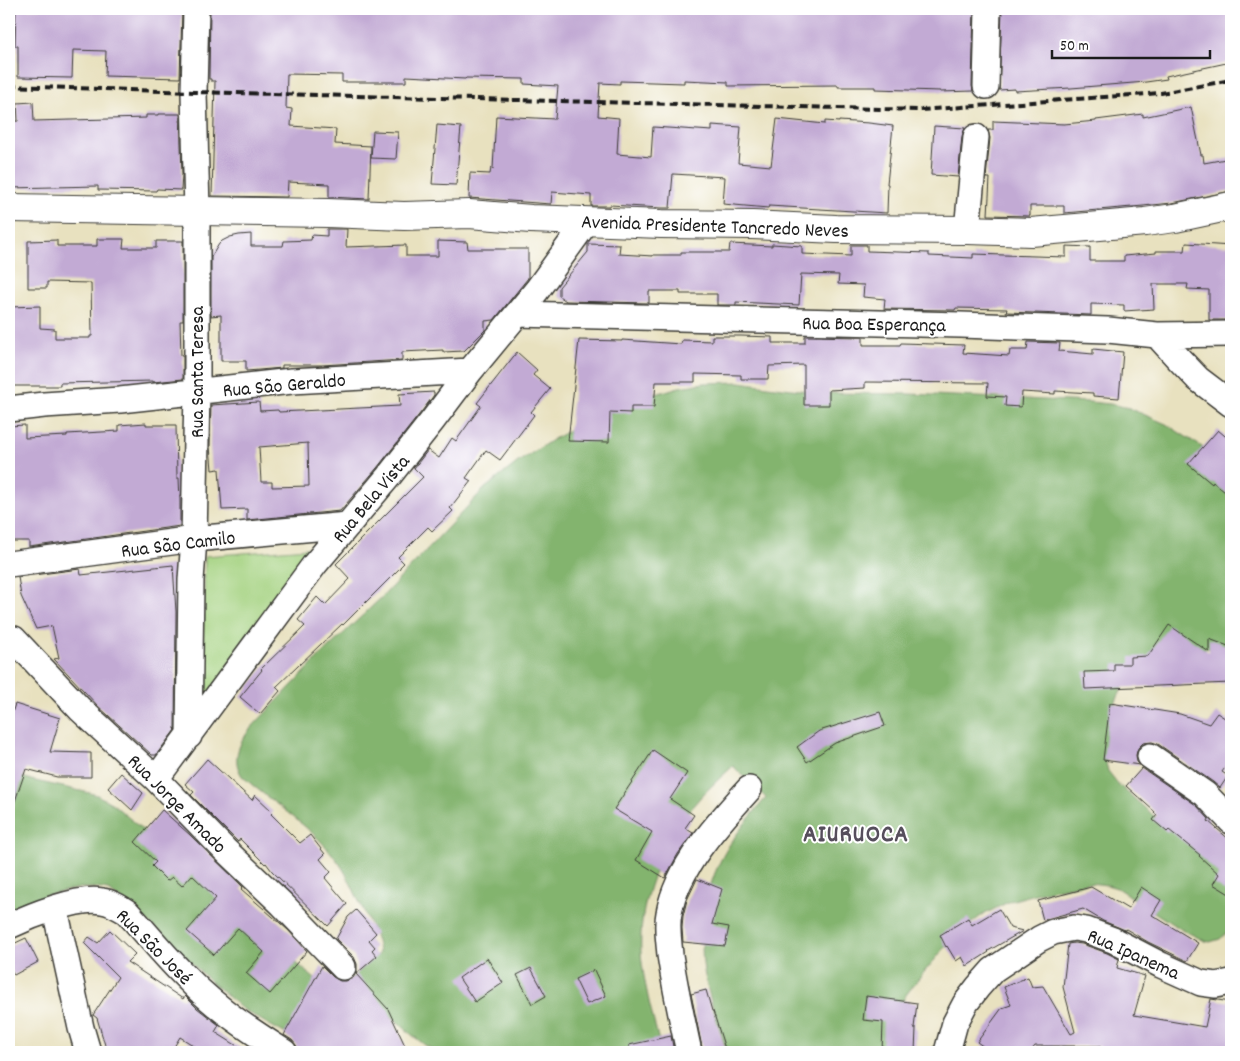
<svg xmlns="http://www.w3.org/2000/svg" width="1240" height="1061" viewBox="0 0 1240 1061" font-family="Dekko,sans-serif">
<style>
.green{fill:#a4d280;stroke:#60774e}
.forest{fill:#83b46e;stroke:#506845}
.building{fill:#c2aad4;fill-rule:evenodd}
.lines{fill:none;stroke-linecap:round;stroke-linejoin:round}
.minor-casing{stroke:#3b3a34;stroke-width:28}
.tertiary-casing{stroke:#3b3a34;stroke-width:30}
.minor{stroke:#fff;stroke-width:25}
.tertiary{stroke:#fff;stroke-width:28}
.rail{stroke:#1c1c1c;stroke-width:4;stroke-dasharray:8 4;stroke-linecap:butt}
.labels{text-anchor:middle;stroke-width:4;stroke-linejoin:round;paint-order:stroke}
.street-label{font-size:20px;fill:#1c1c1c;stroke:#fff}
.district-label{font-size:25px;font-weight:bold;letter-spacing:1px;fill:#564e5c;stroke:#fff}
</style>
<rect width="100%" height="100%" fill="#fff"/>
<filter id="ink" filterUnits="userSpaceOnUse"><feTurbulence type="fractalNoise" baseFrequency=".02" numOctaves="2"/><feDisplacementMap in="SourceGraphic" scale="10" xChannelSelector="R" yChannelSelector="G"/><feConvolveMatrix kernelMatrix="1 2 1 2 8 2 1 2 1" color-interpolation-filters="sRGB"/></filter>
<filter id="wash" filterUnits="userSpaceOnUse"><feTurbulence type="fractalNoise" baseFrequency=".0096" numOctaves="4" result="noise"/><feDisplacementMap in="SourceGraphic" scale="20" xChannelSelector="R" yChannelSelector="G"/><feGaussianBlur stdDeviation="1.12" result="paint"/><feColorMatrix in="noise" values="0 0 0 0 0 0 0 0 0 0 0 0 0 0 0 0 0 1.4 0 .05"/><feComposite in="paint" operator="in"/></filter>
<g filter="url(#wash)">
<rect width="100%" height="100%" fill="#e8e1bf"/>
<path class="green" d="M320,547l-118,163 3,-154z"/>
<path class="forest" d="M740,382l27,4 57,7 85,1 181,8 20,2 19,4 37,16 50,32 15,12v174l-20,6 -22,1 -65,36 -8,16 -5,20 -6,34 1,8 2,8 11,14 35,31 77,62v51l-11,10 -10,3 -5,-1 -28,-14 -60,-39 -10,-3 -8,-1 -12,-1 -41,8 -36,10 -29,15 -12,9 -25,24 -25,29 -13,17 -11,21 -7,22 -2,14h-159c-8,-26 -18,-53 -23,-81 -3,-19 -2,-37 1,-57 2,-7 2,-15 4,-22 9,-38 33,-66 57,-94l-33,-32c-14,13 -29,26 -41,41 -9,12 -16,25 -23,39 -5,8 -9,15 -13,24 -12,28 -18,62 -14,93 4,30 12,60 20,89h-225l-12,-7 -13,-10 -61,-56 28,-26c-1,-17 -10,-30 -17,-46 -8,-15 -13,-30 -23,-44 -25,-36 -65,-58 -97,-87 -11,-17 -3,-32 8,-47l75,-78 58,-55 101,-107 34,-27 34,-22 18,-10 76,-33 33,-10 25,-4z
M9,772l22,8 59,13 7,2 16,9 233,202 -31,44 -49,-27 -25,-15 -30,-26 -51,-50 -52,-42 -13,-2h-15l-15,3 -18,4 -38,15z"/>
<g id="blocks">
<path class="building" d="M16,9h166l-2,69 -75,-2 1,-25 -33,-1 -1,28 -54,-1v-31h-3z
M210,9h697v1l67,-1 -2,77 1,5 -33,1v-1l-65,-2v-2h-37v-2l-110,1v-4l-44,-2v3l-64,-2v3l-20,-1 -2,33 21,2 -2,36 34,3 2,-30 59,4v-6l29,2 -3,36 33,3 6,-47 48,5v-3l14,1v-1l30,2 24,3 -6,58h1l-1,29 -118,-7 -1,2 -45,-4 2,-27 -52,-3 -3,34h-9l-51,-3v1h-19v-11l-39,-3 -1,12 -82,-6 1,-25 20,1 1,-6 2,1 3,-53 59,3 3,-33 -34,-2v-5l-58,-1 -1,1 -59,-3v6h-64v-7l-55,-1 -1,34 6,1 -1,17 45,3 -1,15 36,2 -2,53 -40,-2v-13l-41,-2 -1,15 -75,-1 3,-115h-4v-2h-2z
M1002,9h229v53l-65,14 1,3 -21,3 -75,6 -56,3v-2l-16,1z
M33,102l1,19 112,-3v-3h12v-1h22l2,61 -1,15 -24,-1 -1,2 -58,-1v-4l-89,2v-66l9,-1 -1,-18z
M1191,107l10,48h2l1,8 27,-5v33l-59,12 -29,3 -79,7v-7h-34v10l-42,-1 2,-37h-4l4,-40 -2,-8h5v-9l71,3 32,-3v-1l47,-6v3z
M437,125l24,2 -5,58 -24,-1z
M934,126l31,2 -3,8 -4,41 -27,-2z
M373,131l25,1 -2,27 -25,-1z
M327,229h20l-1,18 60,-2v11h32v-15l29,1 1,7h60v29l-34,42 -9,1v9l-21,21 -21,1v-2l-41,2v8l-80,5h-40v3l-23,2 -13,1v-10h-25v-46l-10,1v-59l8,-13 3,-3 8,-4 9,-2 12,-1v12h32l1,-5 27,-1 1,-5 15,1z
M97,239h27l-1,9h33v-7h27v80h-3l1,34h2v24l-30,3v-1l-93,2v3h-51v-79l31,-1v22l15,1v9h35v-2h2l-1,-53 -44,-1v6h-19v-47l29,-1v6h40z
M1186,243l45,3v74h-22v-30l-22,-1 1,-5h-35l1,25 -30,2v-6l-33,-1v11l-85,-3 1,-3 -51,-1 -1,2 -71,-1 1,-10 -22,-2 1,-12 -26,-1 1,-9 -38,-1 -2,31 -63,-3v3h-19v-11h-37v-3h-31v12l-83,-2 -7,-5v-9l29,-35v-8l32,1 -1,9 34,2v-1h28v-3h48l1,-8 42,2v-2l30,2v8l49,2v-11h16v6l62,2v3l44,2v-4l93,3v-11l24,1v14h34v-5l32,-3v-2h29z
M712,336h29l31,1v6h33v-7l58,1v8h37l1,-2 63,2 -1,8 46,3 1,-6h17l1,-8 32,1 -1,8 34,3v-5l30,3 -4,46 -26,-2v-3l-38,-2v3l-33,-2 -1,15 -16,-1 1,-9 -19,-1 1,-13 -123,-1v6l-36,2v15h-25v-40l-35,1 -1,13h-27v-4l-46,-1v8h-39l-2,25h-23v6l-21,-1 -1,30 -41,-1 11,-101 43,1v-1l59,4 1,-4 30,1z
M517,352l20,18 -4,5 17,14 -19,23 3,3 -34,45 -14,-10 -20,28 5,3 -21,27 3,3 -21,20 -4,-4 -30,30 6,6 -4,4v1l-57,57 -1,-1 -66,63 4,4 -20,23 -20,-17 22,-27 -1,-1 44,-43 -7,-6 19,-23 8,8 25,-26 -14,-15 87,-87 -9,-9 14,-18 11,8 13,-20 4,3 25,-35 -4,-3z
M434,392v3l-12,16 -45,57 -37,43 -93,9v-11l-25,1 -3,-41 -7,1 -2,-24 1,-41 48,-3 1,9 18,-1 1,2 121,-6 -1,-12zM308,443l1,43 -37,1v-5h-11l-2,-35z
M146,423v2h30l1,53h2l1,22v26l-151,21v-6h-20v-90h2l-2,-25 16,-1v13l42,-2v-2l52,-3v-6z
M1218,430l13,11v56l-18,-15 -1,2 -24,-20z
M173,565l3,47 -1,118 -19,25h-4l-54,-49 -44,-47 5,-1 -7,-32 -16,3 -15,-33 -3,-19 62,-8 1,6z
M1169,625l40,27v-13l22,8v36l-146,6 -1,-17 30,-1v-7h16v-7l18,-1z
M1110,703l70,11 29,10 8,-11 14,9v37l-9,13 6,4 -8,12 -7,-6 -55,-38 -6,-2 -9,1 -5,5 -2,7 1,7 3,3 -37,-5z
M15,704l45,14 -10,34 41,1v24h-34l-31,-8 -14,41 -3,-1v-87z
M880,712l5,14 -50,17 -28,19 -10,-15 22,-16z
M653,750l34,23 -17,26 24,16 -9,13 8,5 -15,21 -13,24 -29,-18 16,-28 -38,-23z
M207,759l45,41 3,-5 18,17 -2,2 29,29 10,-8 15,19 -5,5 11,13 -6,6 22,26 -19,22 -56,-55 -6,-8 -1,1 -25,-25 -2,3 -47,-47 3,-3 -9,-8z
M1142,768l54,37 13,14 -1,2 23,20v54l-18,-11 6,-10 -20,-18 1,-1 -31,-25 -2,2 -14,-12 4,-5 -3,-2 1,-1 -29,-26z
M121,773l22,20 -11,17 -24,-22z
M162,810l28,25 53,52 -2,2 47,41 19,21 -37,43 -24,-21 18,-21 -26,-24 -24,27 -27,-24 29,-33 -24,-23 -10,11 -10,-9 -5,4 -15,-15 4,-4 -21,-20z
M697,879l25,10 -10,35 17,3 -4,19 -42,-4 -1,-14 1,-12 4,-16z
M1091,887l37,22 13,-22 20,13 -9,15 46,28 -11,18 -39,-19 -22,-13 -1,1 -22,-9 -20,-12 -40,11 -5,-19z
M999,909l11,19 13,3 -35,20 1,1 -22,14 -5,-9 -6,4 -9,-15 -1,1 -6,-12 28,-17 4,7z
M356,910l20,23 -7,7 6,7 -3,3 5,6 -21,18 32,35 20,43h-110l-2,-7 -4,-5 -8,-5 38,-69 11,11 7,4h6l7,-3 4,-7v-7l-3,-7 -18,-18 12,-22z
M110,930l25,24 -8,8 56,37 2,-3 12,12 22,17 -4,7 32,20h-43l-24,-15 -9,15h-64l-10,-34 -4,-3 25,-38 -34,-34 5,-6 9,6z
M26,938l12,24 -24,13 -5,-9v-20z
M1074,943l8,1 25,9 12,6 -2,9 28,8 -11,39 71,12 6,-28 20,3v50h-133l2,-6h-65l-5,6h-39l-14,-10 25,-34 9,-3 -7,-18 24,-10 4,10 11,-1 28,48 4,-2 -12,-45 5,-43z
M487,958l16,25 -28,19 -16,-24z
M531,968l15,28 -14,8 -15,-29z
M594,970l12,26 -19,8 -12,-25z
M706,990l6,21h1l13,41h-23l-12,-58z
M866,996l51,7 -3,25h2l-1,24h-33l1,-30 -20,-2z
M671,1036l3,16h-45v-7z"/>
</g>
</g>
<g filter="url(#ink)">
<use href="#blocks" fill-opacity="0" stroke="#3b3a34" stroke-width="1"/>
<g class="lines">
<g class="minor-casing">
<path id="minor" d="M986,86l2,-77
M967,230l9,-93
M517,314l444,11 147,5 49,5 74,-1
M1157,335l20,22 21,22 33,25
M9,409l35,-4 76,-5 172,-19 178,-10
M9,564l185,-25 154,-14
M14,639l66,70 76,70 69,71 57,54 61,63
M189,736l2,-156 3,-41 3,-148v-179l-3,-120 2,-83
M1150,756l55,38 26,27
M156,779l159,-215 73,-87 45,-57 37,-49 67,-81 50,-69
M55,909l26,119 7,24
M9,926c21,-10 70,-30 93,-25 9,1 17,6 25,11 21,23 40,47 62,68 28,29 62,51 95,72
M689,1052c-7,-32 -14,-64 -19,-97 -1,-14 -4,-28 -1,-42 8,-46 50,-91 80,-124
M947,1052l8,-29 10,-19 13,-17 15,-17 46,-31 14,-7 21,-4 12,2 27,10 48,25 40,18 15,2 15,-3"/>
</g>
<g class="tertiary-casing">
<path id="tertiary" d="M9,208l318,5 77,3 65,-2 62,5 130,5 91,1 84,4 131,1 64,2 114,-10 30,-4 56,-12"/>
</g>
<use href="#minor" class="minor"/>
<use href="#tertiary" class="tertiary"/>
<path class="rail" d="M9,86l185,6 726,18 241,-17 70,-13"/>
</g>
</g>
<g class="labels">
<g class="street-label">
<text transform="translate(715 225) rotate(2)" y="7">Avenida Presidente Tancredo Neves</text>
<text transform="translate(874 323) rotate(1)" y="7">Rua Boa Esperança</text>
<text transform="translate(196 372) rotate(-90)" y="7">Rua Santa Teresa</text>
<text transform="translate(284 384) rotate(-5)" y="7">Rua São Geraldo</text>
<text transform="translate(370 498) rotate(-50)" y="7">Rua Bela Vista</text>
<text transform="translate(178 543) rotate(-7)" y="7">Rua São Camilo</text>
<text transform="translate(178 803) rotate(45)" y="7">Rua Jorge Amado</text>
<text transform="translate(155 946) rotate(45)" y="7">Rua São José</text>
<text transform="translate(1134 953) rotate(24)" y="7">Rua Ipanema</text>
</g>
<g class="district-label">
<text x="856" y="841">AIURUOCA</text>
</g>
</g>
<rect width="1240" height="1061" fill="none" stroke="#fff" stroke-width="30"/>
<path d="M1052 50v8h158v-8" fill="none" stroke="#1c1c1c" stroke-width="2.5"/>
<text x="1060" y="50" font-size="15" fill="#1c1c1c" stroke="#ffffff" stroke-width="4" paint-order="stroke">50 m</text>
</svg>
